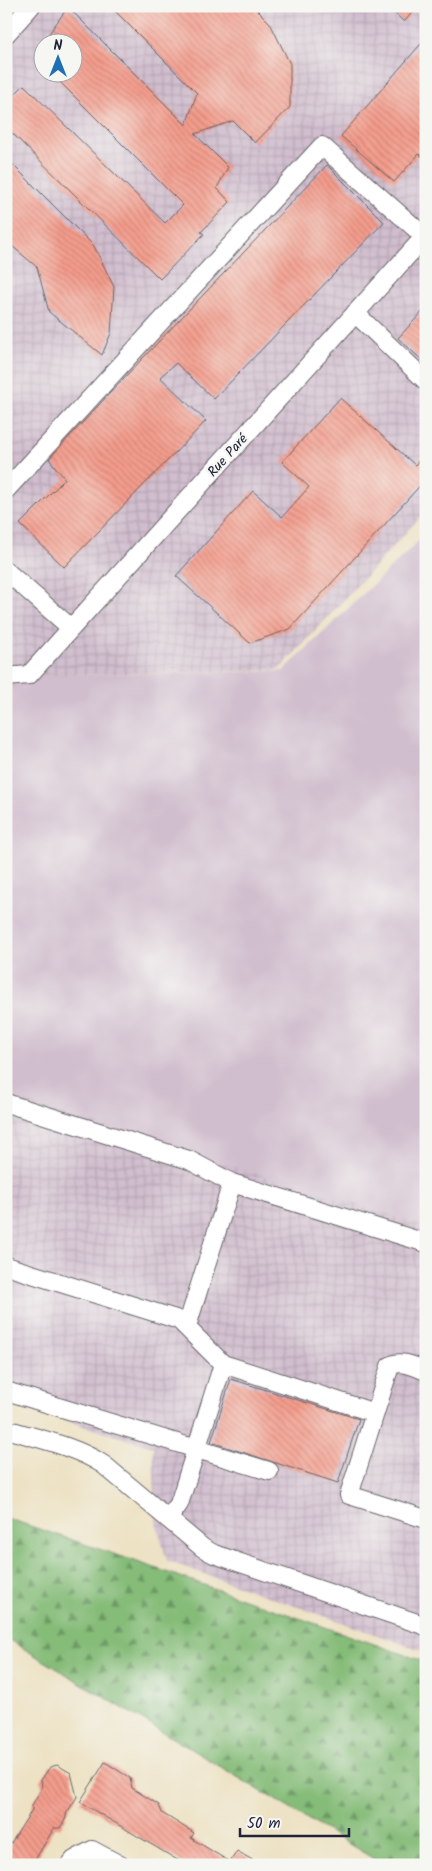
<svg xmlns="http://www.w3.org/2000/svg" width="432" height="1871" viewBox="0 0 432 1871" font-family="Kalam,sans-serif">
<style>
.industrial{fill:url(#industrial-grid);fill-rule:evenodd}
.railway{fill:#d0bdcd}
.forest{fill:url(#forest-firs);stroke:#546f5a}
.building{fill:url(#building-back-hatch)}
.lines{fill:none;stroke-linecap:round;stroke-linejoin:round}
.minor-casing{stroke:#69656b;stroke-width:20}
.minor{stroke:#fff;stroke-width:18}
.labels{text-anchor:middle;stroke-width:5;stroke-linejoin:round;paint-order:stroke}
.street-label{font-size:14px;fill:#22223b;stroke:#f6f6f2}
</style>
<defs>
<pattern id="industrial-grid" width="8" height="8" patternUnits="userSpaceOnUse" patternTransform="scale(1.25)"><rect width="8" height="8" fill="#d0bdcd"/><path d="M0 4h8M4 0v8" fill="none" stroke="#b2a2b1"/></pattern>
<pattern id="forest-firs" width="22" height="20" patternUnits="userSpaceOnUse" patternTransform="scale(1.25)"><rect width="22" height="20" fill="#85bc78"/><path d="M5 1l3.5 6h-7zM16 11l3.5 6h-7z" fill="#6c9864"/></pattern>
<pattern id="building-back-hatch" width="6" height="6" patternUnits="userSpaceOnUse" patternTransform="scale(1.25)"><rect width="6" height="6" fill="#f59d8c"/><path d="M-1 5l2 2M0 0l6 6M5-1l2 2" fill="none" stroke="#c68074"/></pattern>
</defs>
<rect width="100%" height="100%" fill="#f6f6f2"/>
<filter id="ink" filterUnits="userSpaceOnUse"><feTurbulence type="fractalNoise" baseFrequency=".02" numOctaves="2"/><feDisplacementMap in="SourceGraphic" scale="10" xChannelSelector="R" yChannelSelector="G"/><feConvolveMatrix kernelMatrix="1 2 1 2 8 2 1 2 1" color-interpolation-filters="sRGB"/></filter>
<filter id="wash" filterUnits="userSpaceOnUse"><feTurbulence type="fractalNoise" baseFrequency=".0096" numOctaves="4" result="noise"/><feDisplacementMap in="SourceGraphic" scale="20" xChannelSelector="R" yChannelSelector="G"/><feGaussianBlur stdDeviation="1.12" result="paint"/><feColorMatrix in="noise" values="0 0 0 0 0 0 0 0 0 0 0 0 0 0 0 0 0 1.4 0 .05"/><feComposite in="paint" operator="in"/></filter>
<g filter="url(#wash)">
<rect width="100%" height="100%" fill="#ede2c4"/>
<path class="industrial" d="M6,6h420v505l-147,159 -273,6zM42,42h30v30h-30z
M6,1094l420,132v426l-259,-91 -11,-39 -3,-75 -147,-44z"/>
<path class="railway" d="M426,534v692l-420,-129v-421l277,-5z"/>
<path class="forest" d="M6,1518l117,39 303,105v203h-42l-378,-227z"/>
<g id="blocks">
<path class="building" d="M110,6h143l17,17 20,41v43l-35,36 -22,-22 -38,13 33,33 -11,21 13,14 -29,30 3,2 -44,45 -154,-152v-24l18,-18 141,138 18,-18 -133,-133h22v-30h-29l25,-35 118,118 11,-32z
M387,6h31l-14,16z
M426,38v121l-7,-5 -25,28 -53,-46z
M6,158l88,88 20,41 -3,46 -9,22 -53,-43 -12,-45 -31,-26z
M327,165l57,57 -170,177 -38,-36 -16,14 46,44 -142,146 -44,-43 45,-45 -16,-20 73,-79z
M426,308v56l-28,-26z
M340,398l75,67 11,-12v26l-136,150 -40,14 -74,-67 77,-85 29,26 27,-30 -27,-25z
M231,1379l128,40 -21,64 -127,-41z
M105,1762l25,16 2,10 27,17 3,8 32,20 -3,5 39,24 7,-11 24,14h-75l-106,-63z
M57,1765l14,8 6,24 -11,17v4l-6,10h-6l-22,37h-26v-14l26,-41v-5l10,-17 -1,-8 9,-13z"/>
</g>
</g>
<g filter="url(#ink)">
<use href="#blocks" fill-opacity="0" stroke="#69656b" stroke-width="1"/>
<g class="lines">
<g class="minor-casing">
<path id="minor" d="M6,34l25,-28
M355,313l71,68
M6,490l316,-344 102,90
M6,571l65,57
M6,677l23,-2 397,-440
M6,1103l183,57 43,23 194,60
M6,1266l173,54 44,44 152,49 15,-47c11,-7 25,1 36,5
M187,1326l45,-143
M6,1391l263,80
M375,1413l-26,82 77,24
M6,1429c33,10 69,17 98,36l99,83 11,6 212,72
M168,1519l11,-15 44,-140
M70,1865l4,-5 18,-10 28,15"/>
</g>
<use href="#minor" class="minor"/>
</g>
</g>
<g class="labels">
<g class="street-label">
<text transform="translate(227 455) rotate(-48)" y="5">Rue Paré</text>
</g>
</g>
<rect width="432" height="1871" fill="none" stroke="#f6f6f2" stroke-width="25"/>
<g transform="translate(58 58)"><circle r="24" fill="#f6f6f2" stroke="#a1a1a9"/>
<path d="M0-4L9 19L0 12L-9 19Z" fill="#1f6fb2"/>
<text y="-8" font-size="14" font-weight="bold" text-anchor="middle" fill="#22223b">N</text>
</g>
<path d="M240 1828v8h109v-8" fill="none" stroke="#22223b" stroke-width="2.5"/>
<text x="247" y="1828" font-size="15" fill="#22223b" stroke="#f6f6f2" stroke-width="4" paint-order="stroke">50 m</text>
</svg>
